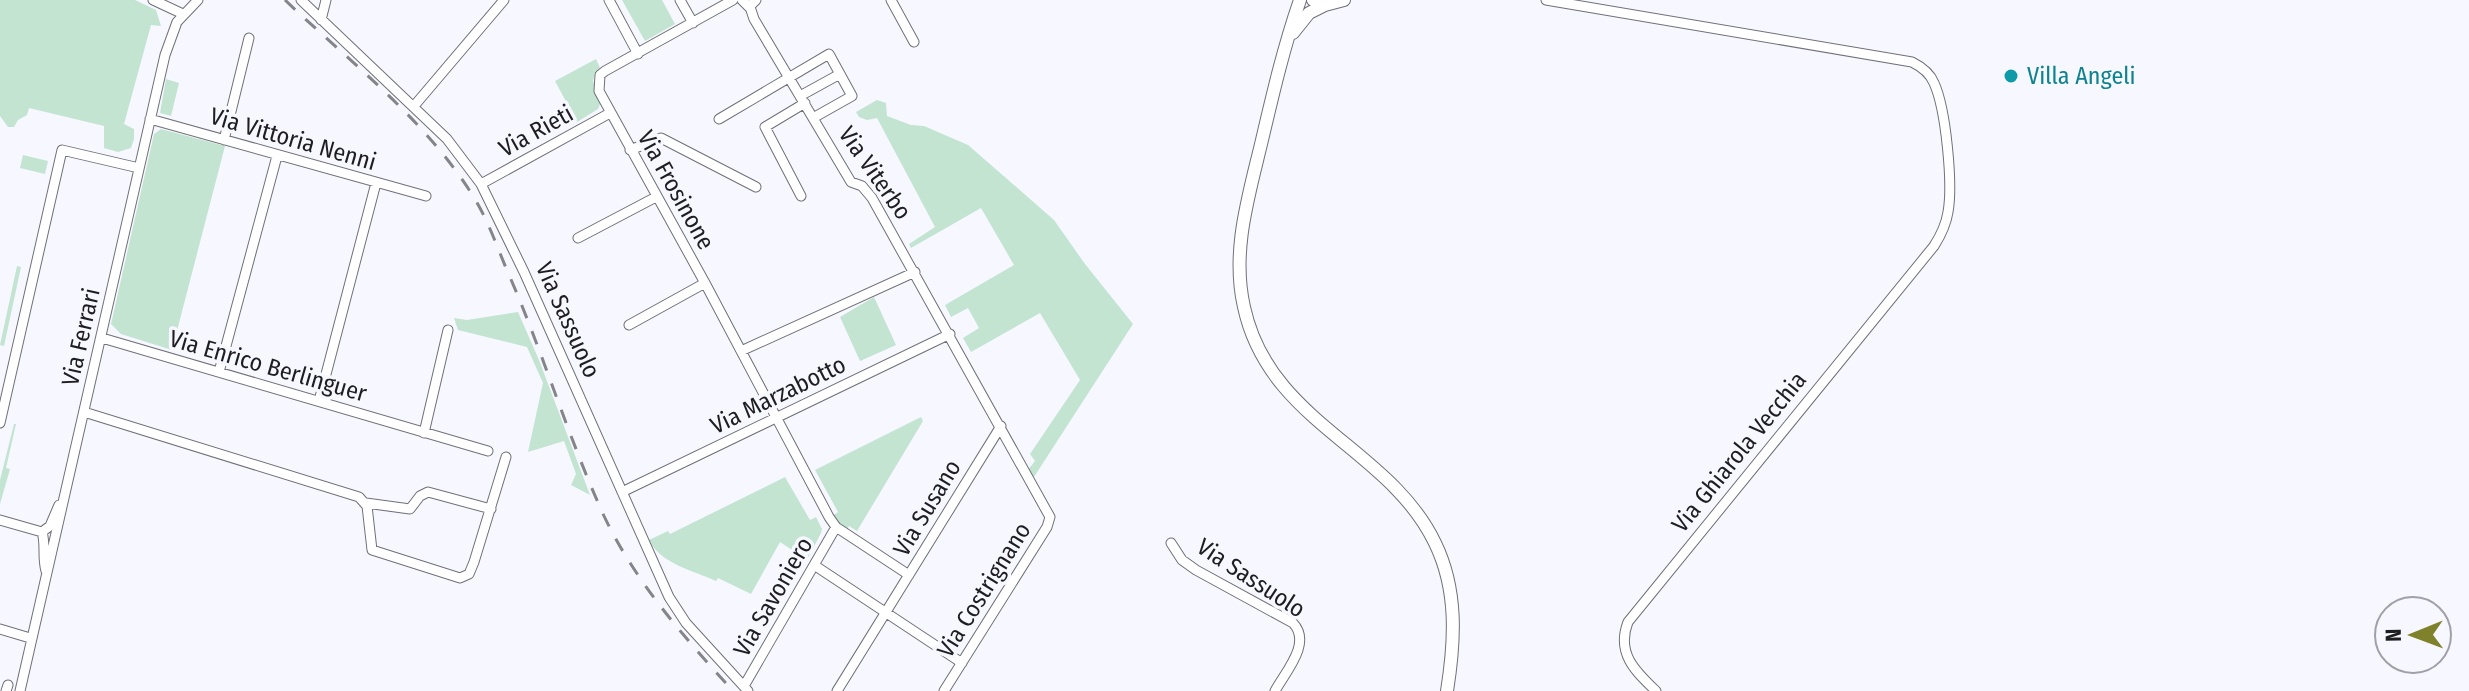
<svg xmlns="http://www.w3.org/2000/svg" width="2469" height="691" viewBox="0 0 2469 691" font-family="'Fira Sans Condensed',sans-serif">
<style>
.green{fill:#c2e4d1}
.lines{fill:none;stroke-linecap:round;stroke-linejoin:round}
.minor-casing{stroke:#707078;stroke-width:11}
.major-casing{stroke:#707078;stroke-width:14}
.minor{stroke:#fff;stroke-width:9}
.major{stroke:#fff;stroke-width:12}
.rail{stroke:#848489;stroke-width:3;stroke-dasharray:14 14;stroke-linecap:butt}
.culture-dot{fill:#0f9aa8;stroke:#f7f7ff;stroke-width:3}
.labels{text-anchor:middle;stroke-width:7;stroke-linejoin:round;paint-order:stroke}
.culture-label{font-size:24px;fill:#0d838f;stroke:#f7f7ff;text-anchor:start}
.street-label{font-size:24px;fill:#1e1e21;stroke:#f7f7ff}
</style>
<rect width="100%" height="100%" fill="#f7f7ff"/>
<path class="green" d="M0,0h135l21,10 5,16 -10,-1 -27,99 10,5v10l-3,9 -13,4 -14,-4v-22l-75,-18 -2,7 -9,5 -4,7h-6l-8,-11z
M622,0h40l13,24 -30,17z
M596,59l4,9 -5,4 -2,9 8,21 -3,7 -21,13 -22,-41z
M166,79l13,4 -8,33 -11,-3z
M877,100l9,3 1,13 24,9 13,1 44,19 86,75 31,44 48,60 -101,156 -5,-9 8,-10 -5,-7 50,-74 -40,-67 -69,39 -8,-14 16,-10 -11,-20 -17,9 -6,-12 69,-40 -33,-57 -70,40 -2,-4 26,-17 -58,-109 -10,2 -8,-3 -3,-5z
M161,129l64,17 -53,204 -51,-16 -10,-10 43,-190z
M23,155l25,6 -3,13 -25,-6z
M17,266l4,1 -17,79 -4,-1z
M874,297l22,48 -36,16 -20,-44z
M518,312l21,48 51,135 -19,-10 5,-11 -12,-33 -36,11 15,-69 -16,-36 -69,-17 -4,-12 13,2z
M921,417l2,4 -66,110 -8,-5 -4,6 -14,-15 7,-5 -23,-42z
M14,424h2l-10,44 4,1 -10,35v-24z
M785,477l25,43 6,-3 6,12 -1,4 -14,27 -27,-18 -29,52 -33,-16 -2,3c-24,-11 -55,-17 -67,-41l19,-9 2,3z"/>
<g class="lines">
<g class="minor-casing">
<path id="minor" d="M153,0l30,14
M301,0l146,139 34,45 43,88 145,325 17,26 62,68
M609,0l29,54
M680,0l13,23
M733,0l-128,71 -5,4 -1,16 106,192 124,234 7,10 73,48
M742,0l7,7 7,-7
M891,0l23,42
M1546,0l366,62c10,5 18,11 22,21 12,26 19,101 14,129 -2,13 -7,23 -14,34l-306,376c-12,31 7,49 28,69
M750,7l4,12 97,163 11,4 10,12 178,319 -3,10 -103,164
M321,20l5,-20
M800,96l40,-22
M414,106l90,-106
M150,119l276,77
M719,119l110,-65 23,42 -39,22
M224,140l25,-102
M630,150l31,-12 95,49
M481,184l129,-71
M801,196l-36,-69 40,-24
M578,238l78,-41
M629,325l76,-42
M102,338l386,113
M741,351l174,-79
M219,372l58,-216
M319,401l57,-218
M84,412l275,85 8,9 5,44 88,28 9,-4 5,-12 32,-105
M0,423l62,-273 77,18
M424,433l24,-103
M622,492l328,-158
M366,503l44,6 10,-13 8,-4 63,17
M0,520l42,12
M42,532c4,13 0,25 4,39
M42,532l8,-6 9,-21
M1171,543l11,17 14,10 97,53c19,20 -7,48 -18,68
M814,565l148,98
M0,629l30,9
M744,686l92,-159
M6,691l2,-6
M20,691l145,-636 12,-33 21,-22
M837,691l164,-265"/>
</g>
<g class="major-casing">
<path id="major" d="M1300,0c-16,46 -27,93 -38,140 -13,55 -31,111 -18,167 25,116 145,140 191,236 23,47 20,98 12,148
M1313,0l12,5 19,-5
M1293,33l16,-20 16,-8"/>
</g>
<use href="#minor" class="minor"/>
<use href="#major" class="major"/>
<path class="rail" d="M285,0c65,62 140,119 188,196 14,22 23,48 33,72 36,81 61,167 98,248 32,67 80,121 129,175"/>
</g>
<circle class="culture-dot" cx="2011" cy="76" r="8"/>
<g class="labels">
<g class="culture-label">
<text x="2027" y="84">Villa Angeli</text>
</g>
<g class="street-label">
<text transform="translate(536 131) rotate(-29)" y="8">Via Rieti</text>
<text transform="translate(293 139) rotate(16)" y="8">Via Vittoria Nenni</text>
<text transform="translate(875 173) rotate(55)" y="8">Via Viterbo</text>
<text transform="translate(676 190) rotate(61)" y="8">Via Frosinone</text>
<text transform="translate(568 320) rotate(66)" y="8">Via Sassuolo</text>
<text transform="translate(81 337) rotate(-77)" y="8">Via Ferrari</text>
<text transform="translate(268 366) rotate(16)" y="8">Via Enrico Berlinguer</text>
<text transform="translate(778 395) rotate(-26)" y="8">Via Marzabotto</text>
<text transform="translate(1739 452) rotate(-51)" y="8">Via Ghiarola Vecchia</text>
<text transform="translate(927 508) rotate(-59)" y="8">Via Susano</text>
<text transform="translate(1251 578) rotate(33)" y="8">Via Sassuolo</text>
<text transform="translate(984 590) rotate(-58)" y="8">Via Costrignano</text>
<text transform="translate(773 597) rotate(-60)" y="8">Via Savoniero</text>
</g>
</g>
<g transform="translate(2413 635) rotate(269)"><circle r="38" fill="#f7f7ff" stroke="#a0a0a6" stroke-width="2"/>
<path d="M0-6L14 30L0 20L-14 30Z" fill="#80812b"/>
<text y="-12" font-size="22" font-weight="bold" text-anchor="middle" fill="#1e1e21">N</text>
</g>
</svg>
